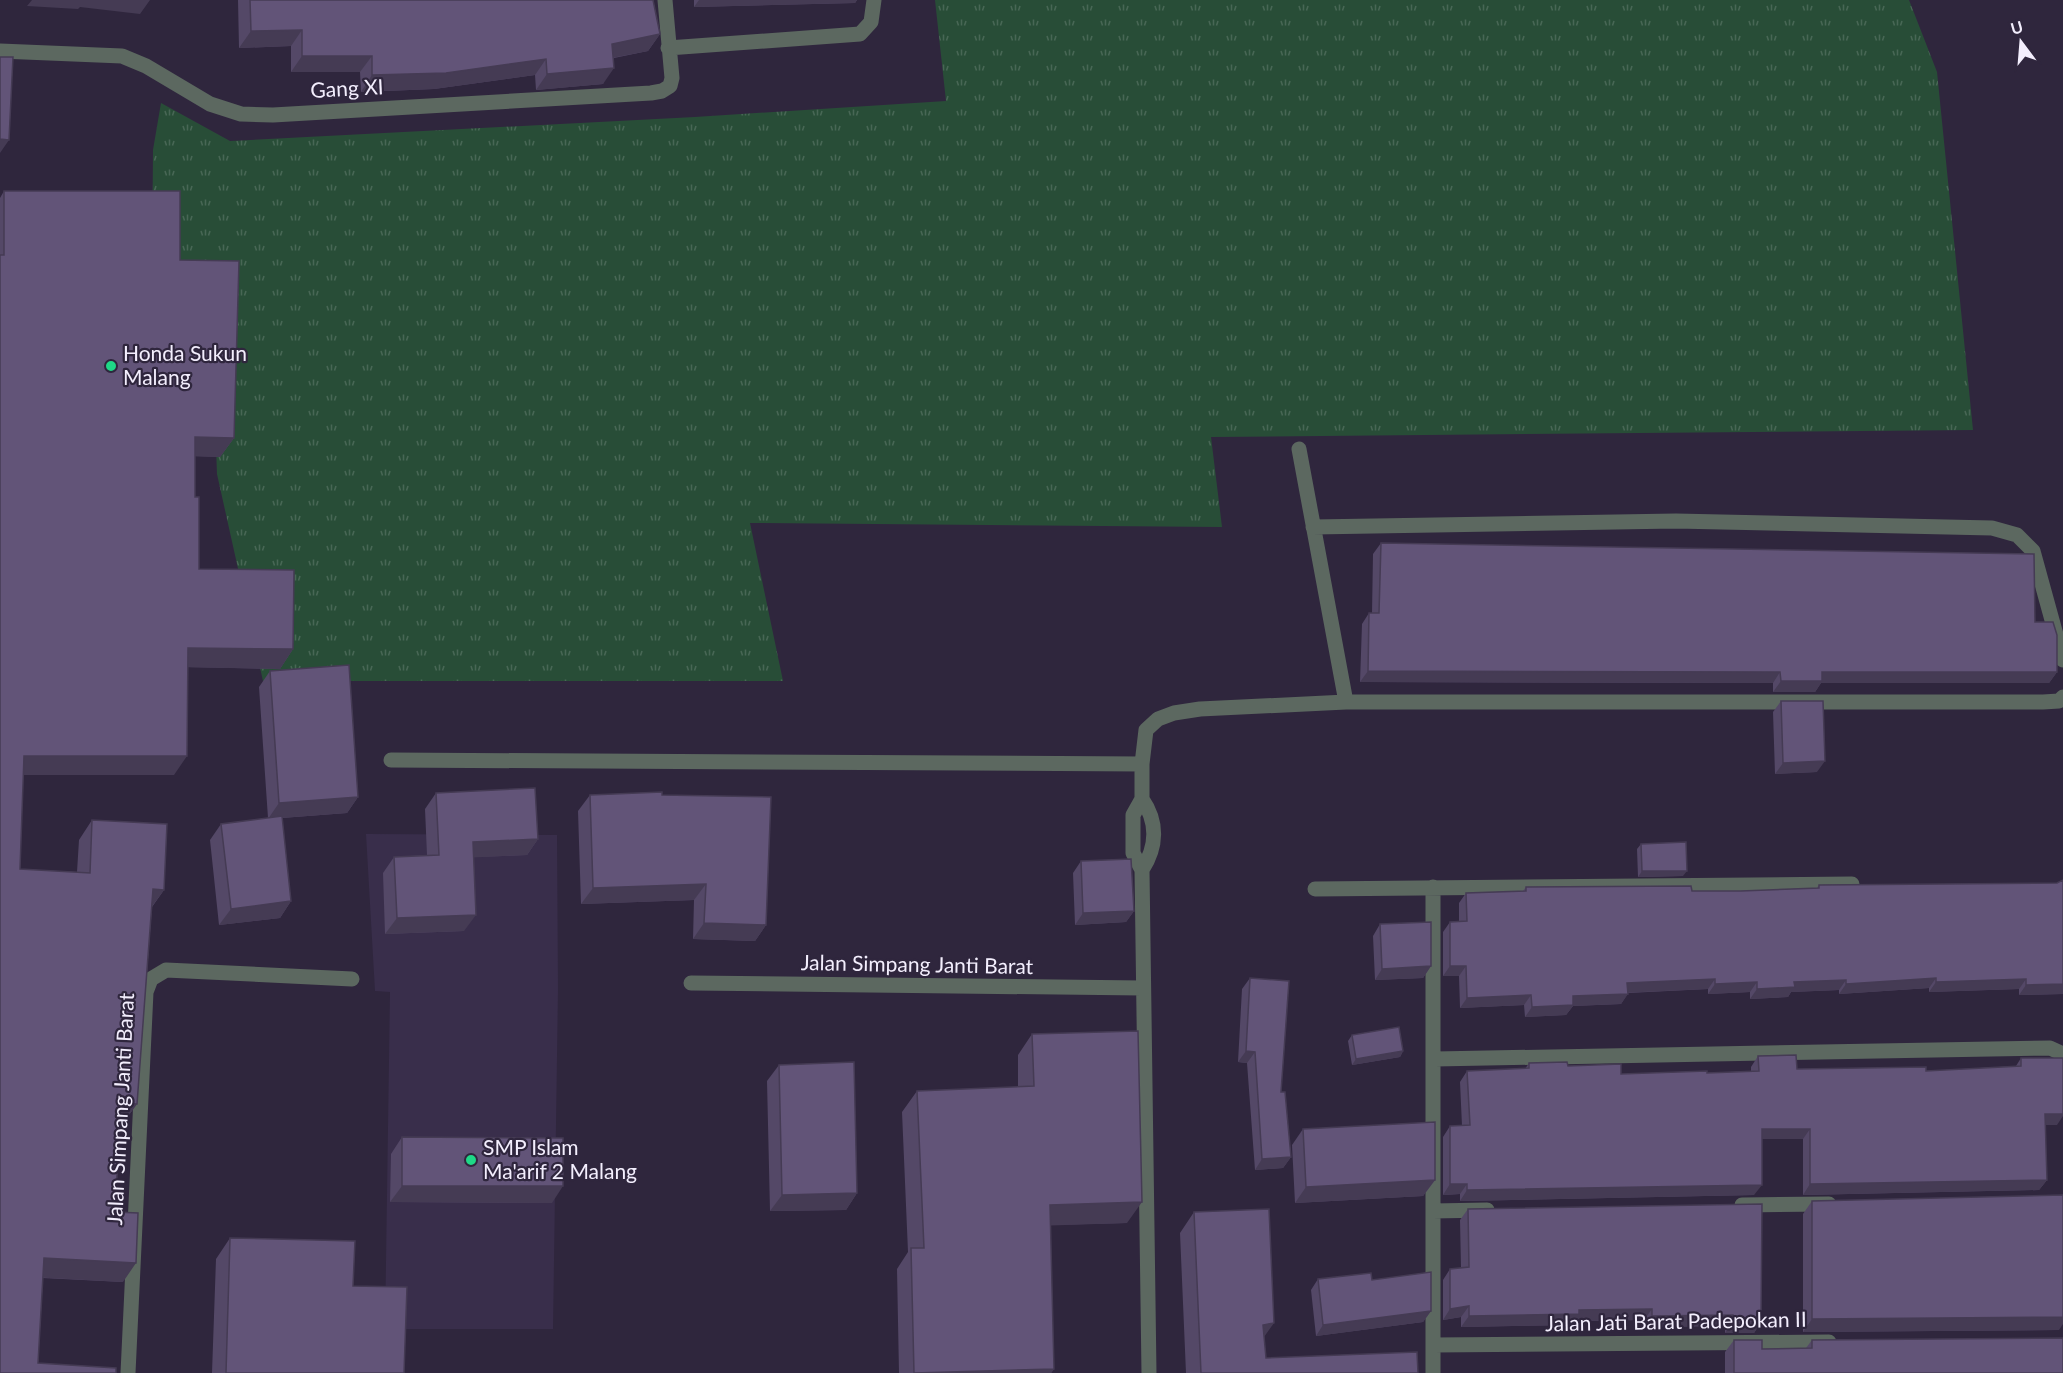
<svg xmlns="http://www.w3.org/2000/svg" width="2063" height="1373" viewBox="0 0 2063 1373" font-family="Lato,sans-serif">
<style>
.built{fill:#392e4b}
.grass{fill:url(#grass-tufts)}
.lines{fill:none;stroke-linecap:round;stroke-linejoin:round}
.minor{stroke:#5c6860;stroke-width:15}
.wall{fill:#544867}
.shaded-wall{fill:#453b54}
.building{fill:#625478;stroke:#453b54;stroke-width:1.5}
.poi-dot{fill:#1fd887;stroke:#2f263d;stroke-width:2}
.labels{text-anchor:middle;stroke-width:4.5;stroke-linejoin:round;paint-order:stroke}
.street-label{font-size:21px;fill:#f3eefd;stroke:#2f263d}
.poi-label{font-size:21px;fill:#f3eefd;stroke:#2f263d;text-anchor:start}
</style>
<defs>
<pattern id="grass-tufts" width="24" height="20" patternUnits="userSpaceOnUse" patternTransform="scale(1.5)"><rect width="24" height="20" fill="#284d37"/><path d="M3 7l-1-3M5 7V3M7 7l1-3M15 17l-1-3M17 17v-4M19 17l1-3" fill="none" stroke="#486755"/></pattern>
</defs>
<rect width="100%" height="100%" fill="#2f263d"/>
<path class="built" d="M366,834l191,1 1,154 -5,340h-168l5,-337 -15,-1z"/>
<path class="grass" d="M935,0h974l28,72 36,358 -762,7 11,90 -472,-4 33,158h-520l-46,-207 -6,-166 -59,-34 1,-124 8,-47 69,38 465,-24 251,-16z"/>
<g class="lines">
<path class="minor" d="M668,48l192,-14 11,-12 3,-22
M0,51l122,5 24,10 64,38 31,10 32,1 378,-22 11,-2 8,-5 2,-8 -7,-78
M1299,449l47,253
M1313,527l363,-6 316,7 25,7 16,16 30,109
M391,760l751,4
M1142,799c16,23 15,48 0,71
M1433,887v486
M1315,889l537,-5
M691,983l451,5
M1435,1059l615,-11 13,6
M1742,1205l87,-1
M1433,1211l54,-1
M1433,1345l396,-3
M128,1373l18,-381 5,-13 15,-9 186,9
M1149,1373l-7,-503 -9,-17v-38l9,-16v-35l4,-34 12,-11 16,-6 26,-4 146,-7h697l16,-1 4,-4"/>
</g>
<path class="wall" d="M238,0h415l7,34 -12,17 -34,7 -11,26 -67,6 -1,-15 -101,14 -73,3 -1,-20h-69v-26l-52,2z
M694,0h163l-2,3 -161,4z
M4,191l176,69 54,178 -14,19 -25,-1v41l4,72 94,80 -13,20 -92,-2 -14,108h-151l-3,94 57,3 2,-32 13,-20 72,70 -12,17 -15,197 -14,19h-3l-5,89 8,70 -80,-4 -5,85 -38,10v-1175z
M1381,543l654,79 22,50 -8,11h-228l-6,9h-42v-9l-413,-1 2,-58 7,-11h3l1,-59z
M270,671l88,126 -11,16 -65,5 9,83 -11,17 -61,7 -9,-85 11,-16 47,-6 -9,-131z
M1781,701l36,71 -42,2 -2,-62z
M436,793l102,46 -11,16 -54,2 -9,74 -79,3 -2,-61 11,-16 33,-2 -2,-46z
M590,795h72l104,130 -11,16 -62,-2 1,-39 -113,4 -3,-93z
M1641,844l42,32 -45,1 -1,-28z
M1081,861l53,50 -8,11 -51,3 -2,-52z
M2063,880v114l-44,1v-6l-90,3v-4l-90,6v-4l-48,2 -3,5 -38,2v-7l-42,2v-5l-80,4 -7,11 -48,2 -7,9 -41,2 -1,-12 -64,3 -1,-32h-16v-44l7,-10 9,-1v-18l7,-10 57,-2 3,-4 166,4h49l76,-3 2,-3 238,-2z
M1380,924l51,42 -8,12 -48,2 -2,-44z
M1250,978l31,114 10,65 -8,11 -28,2 -8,-107 -9,-1 4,-73z
M1032,1034l95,189 -77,2 4,144 -3,4h-152l-2,-104 11,-17 -6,-140 15,-21 101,-4v-32z
M1352,1035l51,16 -3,6 -48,8 -4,-24z
M1758,1056l39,13 129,2 90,-5 5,-8 36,67h-12l2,55 -8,10 -236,5v-56h-41l-8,56 -294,6v-7l-17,1v-58l7,-11h12l-2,-44 7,-11 58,-2 4,-6 39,3 53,8 86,-1 44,-2v-4z
M779,1065l78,128 -11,17 -76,1 -3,-130z
M1303,1129l132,51 -12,16 -128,7 -3,-58z
M402,1137l150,66 -162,-1 1,-48z
M1812,1201l247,129 -256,2v-118z
M1468,1209l293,113 -7,11h-29v-7l-81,1v-7l-70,1 -3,4 -110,2v-10l-18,3v-40l7,-11 11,-1 -1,-48z
M1194,1212l70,125 2,21 152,15h-232l-6,-140z
M230,1238l123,48 51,87h-192l4,-114z
M1318,1279l54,1 59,31 -8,11 -107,14 -5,-46z
M1734,1340l28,9 44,-1 6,-8 251,33h-338v-21z"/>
<path class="shaded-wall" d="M32,0h118l-10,14 -60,-7 -2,2 -51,-3z
M699,0h158l-2,3 -161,4z
M302,30l-11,16 -52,2 12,-17z
M660,34l-12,17 -47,9 11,-16z
M302,56h70l-12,16h-69z
M546,59l-11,16 -101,14 -73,3 11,-17z
M614,68l-11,16 -67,6 11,-16z
M0,139l9,1 -9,13z
M195,437l39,1 -14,19 -38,-1z
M188,648l105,1 -13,20 -106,-2z
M1368,671l412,1 -7,11 -413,-1z
M1822,672h235l-8,11h-228l-6,9h-42l8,-11z
M24,756h163l-13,19h-164z
M1825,761l-8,11 -42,2 8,-11z
M358,797l-11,16 -79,6 11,-16z
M538,839l-11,16 -66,3 12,-16z
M1642,871h45l-4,5 -45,1z
M706,884l-12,16 -113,4 12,-16z
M153,889l11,1 -14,19z
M291,901l-11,17 -61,7 12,-16z
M1134,911l-8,11 -51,3 8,-12z
M476,915l-12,16 -79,3 12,-16z
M704,923l62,2 -11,16 -62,-2z
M1431,966l-8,12 -48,2 7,-11z
M1450,966h16l-7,10h-16z
M1936,978l-7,10 -90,6 7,-10z
M1715,979l-7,10 -88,4 7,-10z
M2026,979l-7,10 -90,3 7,-10z
M1846,980l-7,10 -48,2 -3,5 -38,2 7,-10 37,-7z
M1757,982l-7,10 -42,2 7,-10z
M2063,984v10l-44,1 7,-10z
M1628,994l-7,10 -48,2 -7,9 -41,2 7,-10 41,-11z
M1531,995l-7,10 -64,3 7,-10z
M1246,1051l9,1 -8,11 -9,-1z
M1403,1051l-3,6 -48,8 4,-6z
M121,1103l16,1 -14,19 -15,-1z
M2045,1114h18v2l-6,9h-20z
M1762,1129h48l-7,10h-49z
M1291,1157l-8,11 -28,2 7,-11z
M1435,1180l-12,16 -128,7 11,-16z
M2047,1180l-8,10 -236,5 7,-11z
M1450,1184h17l-7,10 -17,1z
M1762,1185l-8,10 -294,6 7,-11z
M402,1186h161l-11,17 -162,-1z
M857,1193l-11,17 -76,1 12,-16z
M1142,1202l-15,21 -92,3 15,-21z
M44,1258l92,5 -13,19 -92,-5z
M1469,1306l-8,11 -18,3 7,-11z
M1652,1309l-8,11 -70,1 -3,4 -110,2 8,-11 110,-6z
M1431,1311l-8,11 -107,14 7,-11z
M1733,1315l-8,11 -81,1 8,-11z
M2063,1317v7l-4,6 -256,2 9,-13z
M1733,1322h28l-7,11h-29z
M1274,1323l-15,21 4,-19z
M1054,1369l-3,4h-124z"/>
<path class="building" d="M250,0h403l7,34 -48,10 2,24 -67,6 -1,-15 -100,14 -74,2v-19h-70v-26l-51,1z
M0,57h13l-4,83 -9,-1z
M4,191h176v69l59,1 -5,177 -39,-1v60h4v72l95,1 -1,79 -105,-1 -1,108h-163l-4,113 70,4 2,-53 75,4 -3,66 -11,-1 -16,215 -16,-1 -6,109 23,1 -2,50 -92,-5 -6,105 78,5v5h-116v-1118h4z
M1381,543l653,11 1,68h18l4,13v37h-235v9h-41l-1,-9 -412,-1 1,-58h10z
M349,665l9,132 -79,6 -9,-132z
M1781,701h42l2,60 -42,2z
M535,788l3,51 -65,3 3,73 -79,3 -3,-61 45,-2 -3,-62z
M662,792v3l109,2 -5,128 -62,-2 2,-39 -113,4 -3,-93z
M282,816l9,85 -60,8 -10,-85z
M1686,842l1,29h-45l-1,-27z
M1131,859l3,52 -51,2 -2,-52z
M2063,880v104l-37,1v-6l-90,3v-4l-90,6v-4l-52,2 1,5 -38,2v-7l-42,2v-5l-88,4 1,11 -55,2v9l-41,2 -1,-12 -64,3 -1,-32h-16v-44l17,-1 -1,-28 60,-2v-4l165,-1 1,5h49l78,-3v-3l238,-2z
M1431,922v44l-49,3 -2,-45z
M1250,978l39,3 -8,111h4l6,65 -29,2 -7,-107 -9,-1z
M1399,1027l4,24 -47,8 -4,-24z
M1138,1031l4,171 -92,3 4,164 -140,4 -3,-125h13l-7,-157 117,-5 -2,-52z
M1796,1055l1,14 129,-2v4l95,-5v-8h42v56h-18l2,66 -237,4v-55h-48v56l-295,5v-6h-17v-58l20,-1 -3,-54 62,-3v-5l38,-1 1,4 53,-2v10l86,-3v2l52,-2 -1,-15z
M854,1062l3,131 -75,2 -3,-130z
M1435,1122v58l-129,7 -3,-58z
M402,1137l161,1v48h-161z
M2063,1195v122l-251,2v-118z
M1762,1204l-1,118h-28v-7l-81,1v-7l-73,1v4l-110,2v-10l-19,3v-40l19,-2 -1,-58z
M1269,1209l5,114 -11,2 3,33 151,-6 1,21h-217l-7,-161z
M230,1238l125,3 -2,45 54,1 -3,86h-178z
M1431,1272v39l-108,14 -5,-46 53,-6 1,7z
M2063,1338v35h-329v-33h28v9l50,-1v-8z"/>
<g class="poi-dot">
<circle cx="111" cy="366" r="6"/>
<circle cx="471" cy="1160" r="6"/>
</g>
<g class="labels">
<g class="street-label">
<text transform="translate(347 89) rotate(-3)" y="7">Gang XI</text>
<text transform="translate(917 965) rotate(1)" y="7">Jalan Simpang Janti Barat</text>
<text transform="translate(121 1109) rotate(-87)" y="7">Jalan Simpang Janti Barat</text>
<text transform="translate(1676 1322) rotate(-1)" y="7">Jalan Jati Barat Padepokan II</text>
</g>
<g class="poi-label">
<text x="123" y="361">Honda Sukun<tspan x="123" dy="24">Malang</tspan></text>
<text x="483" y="1155">SMP Islam<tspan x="483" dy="24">Ma'arif 2 Malang</tspan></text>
</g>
</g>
<g transform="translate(2021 42) rotate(344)" stroke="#2f263d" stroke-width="4.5" paint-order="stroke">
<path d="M0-4.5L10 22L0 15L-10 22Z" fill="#f3eefd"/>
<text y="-9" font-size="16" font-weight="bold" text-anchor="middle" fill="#f3eefd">U</text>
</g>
</svg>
